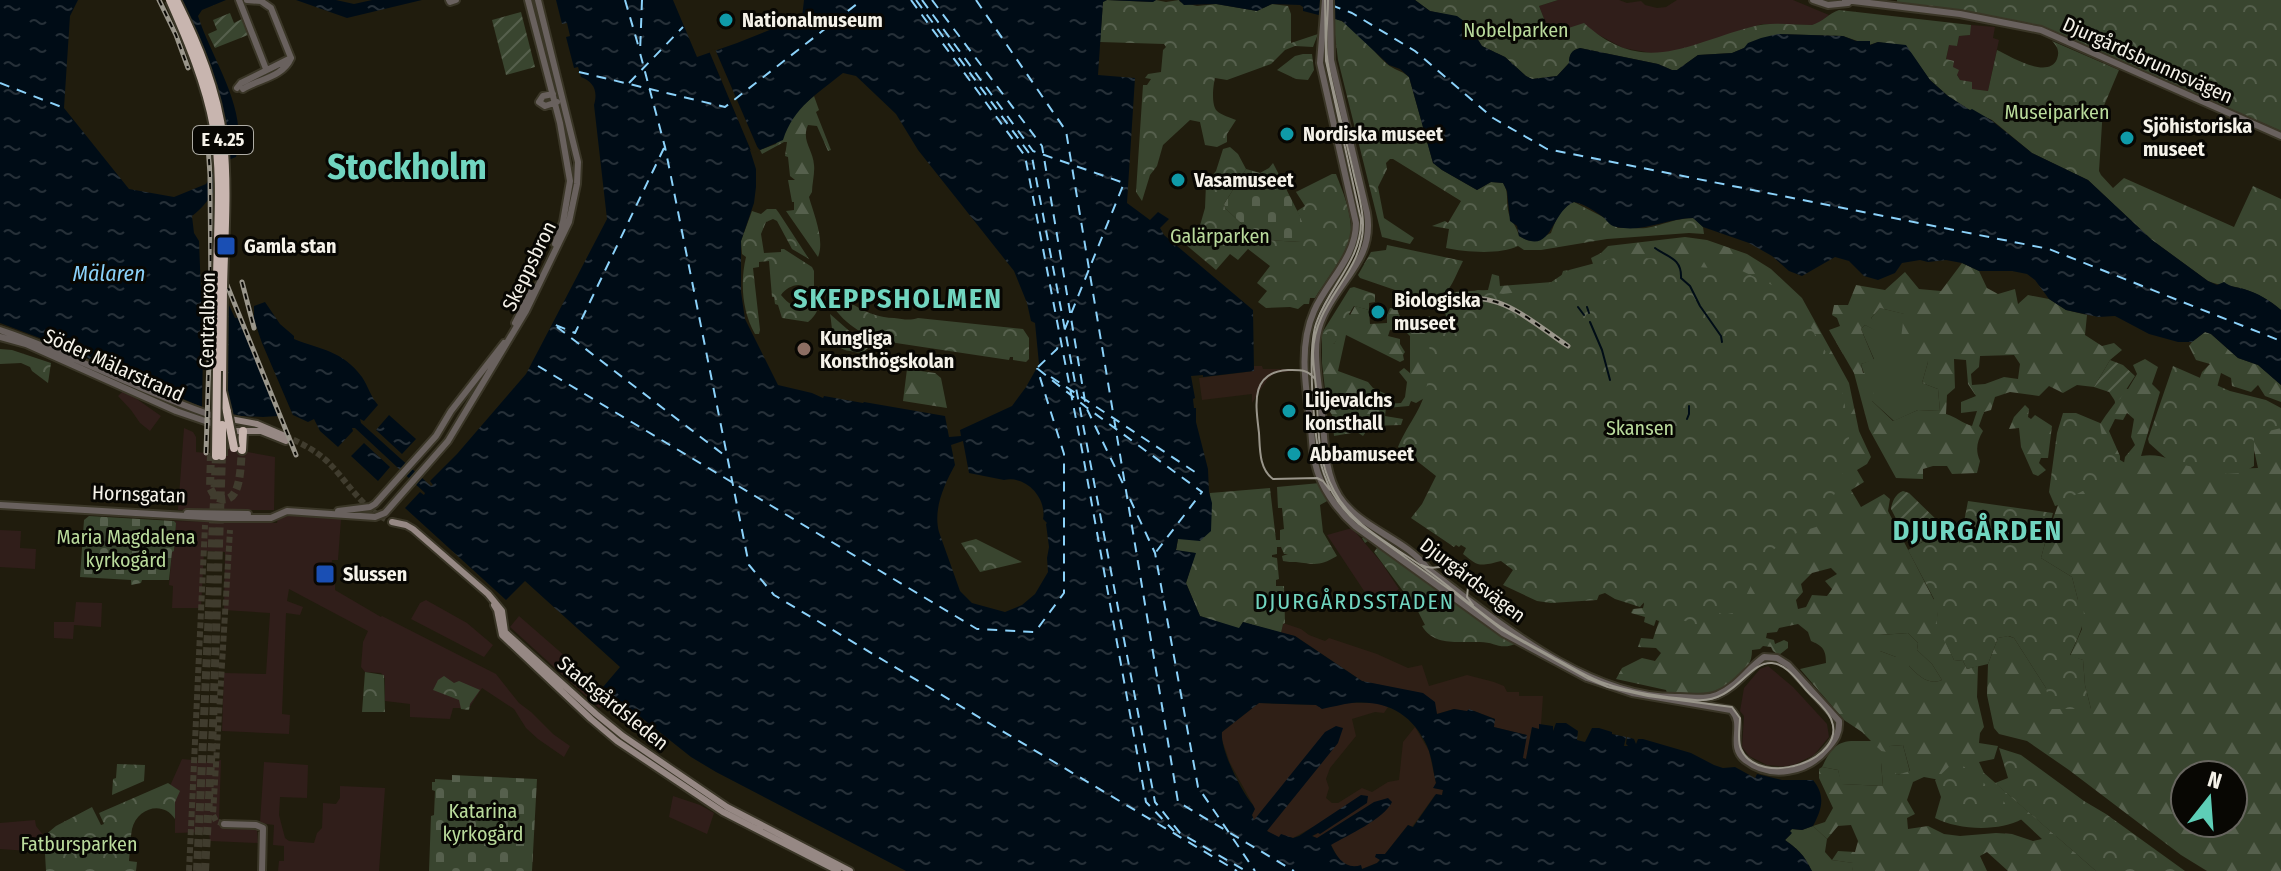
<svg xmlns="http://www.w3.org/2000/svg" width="2281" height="871" viewBox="0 0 2281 871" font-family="'Fira Sans Condensed',sans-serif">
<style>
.commercial{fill:#301e1a}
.industrial{fill:#2f1f16}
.grass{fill:#39452f}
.forest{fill:url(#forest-firs);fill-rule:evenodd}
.cemetery{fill:url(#cemetery-stones)}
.park{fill:url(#park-crowns)}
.garden{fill:url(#garden-furrows)}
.water{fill:url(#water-ripples);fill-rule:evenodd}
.pier{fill:#201c0d}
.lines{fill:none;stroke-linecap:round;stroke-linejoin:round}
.stream{stroke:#000c16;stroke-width:2}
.ferry{stroke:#8bd2fa;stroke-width:2;stroke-dasharray:10 8;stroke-linecap:butt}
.tertiary-tunnel{stroke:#403c2e;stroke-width:6;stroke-dasharray:6 3;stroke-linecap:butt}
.secondary-tunnel{stroke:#403c2e;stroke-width:6;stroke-dasharray:6 3;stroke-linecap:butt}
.trunk-tunnel{stroke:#403c2e;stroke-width:8;stroke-dasharray:8 4;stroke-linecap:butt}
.tertiary-casing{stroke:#3a3627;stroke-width:10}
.secondary-casing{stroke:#3a3627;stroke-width:10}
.trunk-casing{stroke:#3a3627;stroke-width:12}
.tertiary{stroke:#69615e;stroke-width:6}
.secondary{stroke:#968884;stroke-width:6}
.trunk{stroke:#c8b5af;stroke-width:8}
.tram{stroke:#9a968b;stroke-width:2}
.rail-casing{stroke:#9a968b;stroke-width:5}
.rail{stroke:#080703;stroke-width:2;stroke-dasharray:6;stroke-linecap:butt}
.trunk-bridge-casing{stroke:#3a3627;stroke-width:12;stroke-linecap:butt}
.trunk-bridge{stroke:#c8b5af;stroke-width:8}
.culture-dot{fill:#0f9aa8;stroke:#080703;stroke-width:3}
.transit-dot{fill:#1a4fb4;stroke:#080703;stroke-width:3}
.education-dot{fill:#8d6e63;stroke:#080703;stroke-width:3}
.labels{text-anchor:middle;stroke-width:6;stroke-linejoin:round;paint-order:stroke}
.shield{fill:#080703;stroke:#aeaca4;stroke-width:2}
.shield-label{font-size:18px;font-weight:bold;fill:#f5f2e9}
.poi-label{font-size:20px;font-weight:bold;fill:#f5f2e9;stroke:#080703;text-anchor:start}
.park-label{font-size:20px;fill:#badb9c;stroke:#080703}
.street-label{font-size:20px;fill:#f5f2e9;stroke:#080703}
.water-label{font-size:22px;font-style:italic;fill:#8bd2fa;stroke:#080703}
.neighbourhood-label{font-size:22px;letter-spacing:2px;fill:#71d5c0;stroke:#080703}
.district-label{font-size:28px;font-weight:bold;letter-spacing:2px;fill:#71d5c0;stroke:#080703}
.town-label{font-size:36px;font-weight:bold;fill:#71d5c0;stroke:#080703}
</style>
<defs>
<pattern id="forest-firs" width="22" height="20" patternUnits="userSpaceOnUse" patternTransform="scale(2)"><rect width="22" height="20" fill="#39452f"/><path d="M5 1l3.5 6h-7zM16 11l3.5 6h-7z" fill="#56604d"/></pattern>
<pattern id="cemetery-stones" width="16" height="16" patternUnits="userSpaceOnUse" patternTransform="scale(2)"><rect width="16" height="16" fill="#39452f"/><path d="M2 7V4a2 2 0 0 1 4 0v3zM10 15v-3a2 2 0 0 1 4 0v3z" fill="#56604d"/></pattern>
<pattern id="park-crowns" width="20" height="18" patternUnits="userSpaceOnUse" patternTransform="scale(2)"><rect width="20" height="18" fill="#39452f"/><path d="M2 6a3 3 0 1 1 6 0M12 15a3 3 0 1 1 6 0" fill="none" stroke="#56604d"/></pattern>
<pattern id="garden-furrows" width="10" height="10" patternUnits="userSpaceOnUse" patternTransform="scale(2)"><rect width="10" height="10" fill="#39452f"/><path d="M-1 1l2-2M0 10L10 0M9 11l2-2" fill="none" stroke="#56604d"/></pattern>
<pattern id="water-ripples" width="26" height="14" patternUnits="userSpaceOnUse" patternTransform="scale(2)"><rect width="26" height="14" fill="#000c16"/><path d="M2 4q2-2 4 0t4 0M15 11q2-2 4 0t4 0" fill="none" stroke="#263038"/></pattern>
</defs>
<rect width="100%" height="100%" fill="#201c0d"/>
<path class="commercial" d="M1558,0h61l8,3 14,-2 4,4 12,3 9,-1 11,-7h116l36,15 -10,8 -7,2 -50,-1 -63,21 -27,7 -15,2 -34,-6 -28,-15 -45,1 -11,-28z
M1971,25l24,2 -2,11 6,2 -11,51 -17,-2 -11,-9 -7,-13 -7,-7 3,-16 8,2 2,-10 10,-1z
M124,390l37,26 -11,15 -10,-8 -9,-13 -13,-14z
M184,428l9,4 3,5v15l30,3v-7l49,9 -1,53h-96z
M281,515l60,4 -3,41h-6l-1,21 4,1v8l46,27 1,-1 114,58 23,29 12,9 22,22 17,12 -6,11 -26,-18 -12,-11 -12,-19 -32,-21 -13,20h-16l-3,11 -40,-2v-13l-25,-3v-23l-4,-5 -16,-1 -4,-5 2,-25 5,-11 -79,-42 -2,12 16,6 -3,8 -14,-2 -4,101 8,1 -1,19 -67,-3 2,-58 42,1 4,-61 -46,-3 1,-58 -21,-1 -3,57h-29l1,-22 -4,-1 3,-34h2l2,-28 -2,-2 103,2 1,-5z
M1352,528l29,34 18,27 -25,17 -47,-71z
M0,530l21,1 -1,17 16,1 -1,20 -35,-2z
M426,600l41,23 26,22 -9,12 -73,-38 9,-16z
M76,602l26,1 -1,24 -27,-2 -1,14 -19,-1v-16h20z
M519,616l70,61 25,19 -15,12 -89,-81z
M1768,666l25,21 34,37 2,13 -15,18 -20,10 -8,2 -19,-2 -18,-9 -7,-9 2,-31 -4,-5 4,-23 16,-19z
M182,759l32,3 7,-2 -2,61 4,2 -1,4 35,2 1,14 -48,-2 -1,-9 -34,1v-31l-5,-16z
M264,762l44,3 -1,33 -27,-1 -1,18 6,23 4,3 25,2 3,-10 5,-5 1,-25 13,1 4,-6v-12l45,2 -6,83h-101l1,-10h5v-15l-11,-1 1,-20 -14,-2z
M673,796l27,9 14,8 -7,21 -38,-17z
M35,820l1,6 8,10 -1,16 -43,-3v-26z"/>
<path class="industrial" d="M1254,366h8l1,3h30v2l-18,2 -8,7 -15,23v-9l-50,6 -3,-22 55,-7z
M1283,623l18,6 8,6 16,6 4,-3 48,16 31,14 14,-3 7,21 38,-11 27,7 10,4 3,6h12v4h24l-2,29 -2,4 -7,-1 -6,31 -4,-1 4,-23 -33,-8 2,-8 -26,-10 -1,3 -14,-3 -17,5 -2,-6 -28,-17 -45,-10 -67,-45 -14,-3z
M1259,703l57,2 6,2 26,-4h31l9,4 -4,6 -9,-1 -23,7 4,17 -26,32 -4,11 3,9 -3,10 6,5h6l24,-15 10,4 16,-10 11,-2 4,-38 12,-15 14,24 7,32 -2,5 9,2 -1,5h-7l-23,32 -4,-2 -23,29 -6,4 1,2 -3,3 -15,6 -1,-3 -9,1 -12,-6 -9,-16 -19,-9 5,-2 -4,-7 -20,11 -13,-3 -1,3 -12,-7 -8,-16 -5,6 -2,-6 2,-6 -1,-4 -23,-42 -9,-26 1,-5z"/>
<path class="grass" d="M1880,308l25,6 23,48 -6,21 16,6 2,22 -22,-1 -24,11 -22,-20 -11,-37 13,-5 -13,-30 4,-4 15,7 -9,-14z
M1908,633l10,10 -1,7 15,14 10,16c-14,6 -24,-5 -33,-14l5,-9h-18l-16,-6v-16z
M1851,741h22l8,10 9,-5 13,-1 7,27 -13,3 -16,-12 2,23 -42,-2 -3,-14 -16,-3c7,-14 12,-25 29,-26z
M1813,826l14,13 -2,13 7,8 22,3 -2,8h-40c-8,-16 -12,-20 -27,-31l6,-6 -1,-3 2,-2 10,1z"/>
<path class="forest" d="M814,96l5,14 -3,2 15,38 -3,1 -11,-25 -9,-1c-7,16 5,24 6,40 1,8 -2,19 -2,27l-3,5c5,18 16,43 9,60l-32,-46 8,-1v-8h-2l-4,-22h7l-5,-4 -2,-19 -3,-1 2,-14h-3l-22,12 -2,-4 16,-6 20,-33z
M1685,237l22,3 40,14 24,15 31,29 47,85 10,48 12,26 -4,7 -10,6 7,12 -13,8 10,17 23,-13 6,5 -2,12 46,89 4,12 -1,11 17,37 9,1 4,8 11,-3 -1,31 7,30 -4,6 -1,10 19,3 -4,13 -15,3 5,11 112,98h-88l-21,-19 -7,4 7,15h-135l1,-8 -21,-3 6,-9 17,1 3,-11 -7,-16 -13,1 -11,13 -14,-13 12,-4 8,-14 -14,-30v-9l3,-2 16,3 4,14 41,2 -2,-24 10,3 6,10 13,-4 -7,-26 -13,1 -3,6 -6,-1 -19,-19 -18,-12 -44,-51 26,-6c0,-13 -3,-17 -15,-22l-3,-9 -10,-8 -19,4 -2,4 -10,1 -1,5 8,2 1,4 9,-4 4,2v6l-9,7 -6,-4 -2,-4 -8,-1 -3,3 -8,1c0,13 -5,18 -14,27 -21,20 -43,19 -71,16l-1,-3 -50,-11 6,-11 20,-10 13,3 6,-8 -5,-5 -18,-1 3,-9 12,1 6,-18 -3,-1 -2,6 -10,-4 1,-5 -14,-4 2,-4 10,-1 1,-4 -2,-6 -206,-207 -20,12 -5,-2 -2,5 -23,2 -1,8 18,3 -2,6 -31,1 -7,10 -6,-4 -23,4 -2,-21 -5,-8 -5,-44v-30h5l7,11 21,-38 14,4 1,14 17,-1v-8l3,-7h7c2,10 7,14 17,17 10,-7 15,-4 25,3l6,-5 13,-23 -4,-8 34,-2 4,-16 7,2 1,10 52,-4 9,-5 2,-6 4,-1 3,4 24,-7 -3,-9 10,-5 7,-7zM1390,330l15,1 5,5v37l-6,-5 -5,4 8,10 -2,15 -4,6 -15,1 -5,-6h4l1,-4 -13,-6 -5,-6 -30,-11 8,-36 54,27 4,-2 -1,-5 2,-3 -5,-8v-5l-12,-3zM1831,568l6,6 -12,7 7,8 -5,7 -15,-1 -6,12 -8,2 -2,-9 7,-8 -2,-8 11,-11zM1908,633l10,10 -1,7 15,14 10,16c-14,6 -24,-5 -33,-14l7,-3 -2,-6h-18l-16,-6v-16zM1924,777l32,6 40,13 46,43 -9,2 -21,-7 -16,-1 -36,3 -16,-2 -16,-8 -20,3 -1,-11 8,-4 -8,-14 6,-18z
M1962,263l17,8 8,17 11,6 17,-5 3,15 10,-9 21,4 17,11 21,5 -2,20 17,11 12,-3 8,7 -12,10 -16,27 -17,-2 -14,8 -14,-7 -10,10 -29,-4 -15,5 -4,13 -7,2 -5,14 4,5c-6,10 -8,19 -3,30l-3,12 -25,1 -5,-8h-14l-10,3v10l-27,-1 -27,-49 -15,-56 -25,-43 11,-4 -3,-8 -5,-3 2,-10h14l8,-20 29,5 20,-18 14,17 22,2zM1880,308l24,6 -4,33 28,15 -6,21 16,6 2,22 -22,-1 -25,11 -21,-20 5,-30 -14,2 -2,-9 13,-4 -13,-31 4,-4 15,8 1,-5 -10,-10zM2014,355l6,9 -2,15 -14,-2 -19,7 -13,1 -1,-11 8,-7 1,-11zM1954,359l12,1 2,24 8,12 -15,6v11l16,-2 -5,15c-10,-3 -16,-9 -26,-12l1,-19 8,-7z
M2205,332l6,2 27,24 20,7 23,20v17l-16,-6 -7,-11 -7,7 -19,-6 -1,-8 -10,-5 -5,18 -18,-8 4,-11 8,-8 -14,-4 -7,-14 3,-4z
M2145,359l13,8 -6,17 8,8 -19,64c22,-3 28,5 48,9 24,5 45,4 69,3l-10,-45 33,-3v451h-74l-26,-16 -112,-85 -42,-29 -28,-7 -5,-6 -7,-33 1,-31 10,-26 10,-2 6,2 32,50 45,21 -6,-24 -2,-25 -13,-4 12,-27 -4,-29 -6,-23 -31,-19c15,-57 38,-108 74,-155l-1,-9 4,-6 10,1 9,-15 -4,-9zM2127,413l7,6 -3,18 4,8 -10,12 -1,6 -4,-1v-6l-11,-25 6,-12 8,1zM2185,775h48v48h-48z
M907,369l28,4 6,5 6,30 -44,-7z
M2025,405l4,4 -1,8 3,2 4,-4 17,11 -4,32h-7l-2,5 7,7 -8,6 -5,-2 -12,-27 -2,-19 -10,1 5,-12z"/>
<path class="cemetery" d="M1273,163l36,71 -8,8 -37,-2 -19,-13 -20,-19 -1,-4 22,-35 14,4 9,-5z
M89,516l85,5 2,2 -2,28 -2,1 -3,28h-27l-1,3 -10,2v-5l-51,-3 4,-57z
M452,775l85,4 -5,92h-103l2,-55 3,-1 1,-24 -3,-1v-8h3v-3l17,1z"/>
<path class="park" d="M1107,0l45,2 4,-2 10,2 13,-2 1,2 17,4 19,-2 41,7 15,-7 16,2 3,8v29l27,-9 -5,13 -18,-1 -10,4 -14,14 -44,16 -12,-2c-2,8 -4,27 2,33 4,4 14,7 19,9l-9,14v8l-10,5 -12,-2 -5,-23 -10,-2 -27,25 -6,21 -7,9 -8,26 -6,-9 7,-107h4l4,-6 -6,-1 3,-4 13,-2 2,-22 3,-3 -2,-3 -64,-2 3,-40z
M1415,0h143l-19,6 11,28 34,-11c59,54 103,21 167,4 19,-6 41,-2 61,-2 11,-3 17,-12 27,-15l132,15 -1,10 -11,1 -2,10 -8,-1 -3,14 8,2 -1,6 6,3 -2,5 3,5 12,2v7l16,2 9,-41c13,6 51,30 60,9 3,-8 0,-13 -5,-18l67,29 -16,38 -4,63 2,4 12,13 11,-10 110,49 19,-41 28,13v111c-11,-10 -26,-18 -41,-22 -11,-3 -21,-2 -32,-7l-56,-41 -64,-60 -56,-27 -40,-33 -21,-9 -23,-15 -18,-16 -15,-21 -21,-14 -16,-3 -9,3 -26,-9 -65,-2 -46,19 -34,2 -21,15h-5l-14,-6 -78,-16c-8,2 -11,7 -11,15l-12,13 -25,3 -6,-3 -21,-19 -23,-11 -14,-22 -11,-7 -27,-6z
M1897,0h384v131l-224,-98c-52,-18 -106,-24 -160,-31z
M1333,18c23,6 37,31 54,46 7,6 14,6 22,13l24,86 9,7 35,20 14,-8 12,1c6,9 3,17 5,27 1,9 9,16 11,26 15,9 18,4 32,-3 5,-13 9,-26 23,-31l29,15 15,11c9,-1 20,1 28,0 17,-3 30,-10 48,-10l9,9 1,7 -15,-1 -82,6 -66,11h-17l-6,-4c-18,9 -53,6 -72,2l3,-19 -17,-3 13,-5 3,2 13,-22 -68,-42h-3l-4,4 1,6 -9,18 6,31 30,20 -4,6 -28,-7 -44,-177z
M1303,54h9l2,16 -6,10 -12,-1 -19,-9 18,-14z
M1230,147l8,7 8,15 -22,35 1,4 20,19 -1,8 9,-2 11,7 37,2v-5l7,-3 -11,-23 8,-5 -9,-14 36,-18h4c7,18 15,37 15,56 0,20 -26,51 -36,68h-5l-1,6h-5l-6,5 -8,-2 -24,1 -8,-6 9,-11 -10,-8 13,-17 -22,-17 -10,11 -8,-6 -14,16 -31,-26v-11l3,-3 11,-1 6,-21 1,-24 10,-13 7,-22z
M767,209h9l3,4 30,46 -17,-10 -15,-28 -4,-2 -7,3 -5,12 3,19 17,-1v-3h3l28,18 2,4v17l-11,1v-3c-7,-3 -17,2 -22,9 13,16 19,11 37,11 0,6 -5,12 -10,16l-26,-4 -4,-13 -3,-1 -1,-7h-2l-3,-36 -10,1v5l-6,1 7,62 -1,4h-4c-13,-23 -15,-52 -9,-77l-4,-3 -1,-13 11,-30 9,3z
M1387,245l76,16c-8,15 -14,38 -33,41l-70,-24 -2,-3 13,-23 15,-2z
M1618,257l46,2 24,7 54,5 49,23 48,80 11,58 -7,41 -21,52 -31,10 -26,22 -27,55 -15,3 -5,-3 -5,3 -13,-1 -2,11 -32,-10 -21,-14 -5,6 -25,-8 -10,-6 -6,2 -2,5 -46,3 -14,-2 -34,-16 10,-15 -12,-9c-23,6 -23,5 -38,-7l3,-6 -5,-3 -2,2 -3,-2 -2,2 -43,-29 11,-14 14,-28 -19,-15v-2l-9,-3 -10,-9c11,-26 27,-40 30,-69 1,-8 2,-17 2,-25 -1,-14 -6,-24 -1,-37l14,8 3,-9 -8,-9 2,-2 3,3 10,-9 25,-8 25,4 38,-5 28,-19z
M822,286h5c21,15 39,31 67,32 9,1 15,3 24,0l105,11 6,9v21l-3,3 -13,-2v-3h-3l-1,3 -133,-20c-26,-12 -43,-27 -54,-54z
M1354,287l21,7v8l-6,1v7l-15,-4 -5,8 6,6c-8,9 -14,13 -21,24l-6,-5 -1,-6h-5l28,-45z
M830,314l25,22 10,5 3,7c-7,6 -9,5 -18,3 -19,-2 -17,-21 -20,-37z
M0,349l12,1 39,13 -3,20 -16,-12 -2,-4 -9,-4 -21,1z
M2173,366l57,25 36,9 15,8v20l-20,5 -7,5v28l-12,7 -15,1 -48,-10 -10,-3 -20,-18 -1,-4z
M2063,413h13l24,10c3,29 11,32 36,46 -20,6 -40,15 -59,25 -9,4 -14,11 -22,12l-6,-14 8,-59z
M1320,483l1,5 8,12 -9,5 3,27 14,24c-18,11 -23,8 -41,6 -4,0 -9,0 -13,-1l-1,-5 6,-2h-4l-3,-7h-4v7l-5,1v2l5,1 2,21 -3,1v6h8l1,37 -2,1 -2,9 -38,-11 -4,8 -39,-14 -14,-33 9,-30 -19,-2 2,-12 33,-8 -1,-38 60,-5 6,52h4v-10l4,-1 -2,-21h-4l-1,-21z
M1968,501l85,12 -12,45 31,19 6,23 4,1c6,20 -4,36 -12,54l13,5 2,25 6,24h-41l-4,-21 -32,-50 -5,-2 -11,2 -10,26 -21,5 -4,-8 -9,-1 -10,-20 -10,-7 4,-21 -10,4 -3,-11 9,-6 -26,-49 38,-21 14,14z
M1362,538h2l8,5 103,74 43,26c-18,8 -22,-1 -38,-1 -19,-1 -46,5 -58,-16l3,-1 -16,-31 -3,1 -32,-43 3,-4 -9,-7 -3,2z
M976,539l46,23 -42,10 -19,-29z
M365,672l19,3 1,37h-23z
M444,676l10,7 5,-2 21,9 -10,14 -1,6 -8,-1 -2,-9 -26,-10 5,-10z
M1999,748l22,7 63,46 22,13 79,57h-89l-101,-88 13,-5z
M1954,762l15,7 53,50c-23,13 -64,11 -87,-1l6,-21 -6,-17z
M117,764l28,1 -1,16 -32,14 1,-16 3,-1z
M168,783l12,8 -5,11v17c-12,-19 -38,-11 -43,10 -2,10 -2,22 -3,32l8,1 -1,9h-90l-2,-35 12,-10 36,-19 9,18 3,-1 -5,-11z"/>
<path class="garden" d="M521,12l14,55 -29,8 -14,-55z
M230,13l4,10 8,-4 6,16 -33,13 -7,-14 9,-4 -4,-10z
M2110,360l13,5 12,11 -15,23 -5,2 -6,-9 -15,-5z
M1903,491l6,2 34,33 -3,6 -29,16 -20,-39c1,-7 4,-15 12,-18z"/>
<path class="water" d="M0,0h78l-8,16 -6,92 65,81 45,8 32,-13 21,-36 -12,-62 -19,-54 -16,-32h46l-24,10 -4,6c14,44 51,93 38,141l-8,3c-9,22 -16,41 -36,56l2,17 5,8 2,51 26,9 8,17 19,-2v-10l11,-4 15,22 14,12v3c27,11 48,11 68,38 6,9 9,20 16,28l-14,16 -4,-2 1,4 70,63 2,-1 -3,-4 27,-27 69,-80 81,-155 -13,-114c4,-14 0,-23 -13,-28l-3,-10 -4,1 -8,-31 4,-1 -3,-13 -5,1 -6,-24h117l24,57 40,-14 65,-26 2,-17h352l-3,2 -46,-2 -4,2 -5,73 37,3 -8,125 23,17 8,-8 11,7 -9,9 4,7 89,75 1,61 -51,6v-2l-12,1 4,22 -2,1 1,9h2v14l12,47 1,23 3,11 -1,28 -11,10 -22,-2 -2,11 20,3 -10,30 14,33 39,12 4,-6 52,14 67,45 61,12 12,9 2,12 17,-5 13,2 2,-2 26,10 -1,8 33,8 -4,23 3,1 6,-32 7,2v-5l14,2v5l3,-8h10l12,8 -1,9 8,2 7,-14h7l13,4v2l14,3 -2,9h4l-2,-2 1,-7 7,2 2,5 2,-5h5l48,14 23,12 9,3 12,-1 20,11 2,-4 25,6h31c13,16 9,29 0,46l-11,4 -10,-1 -2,2 2,2 -7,7c15,11 19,15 27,31h-906l-190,-99 -25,-15 -77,-61 -11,-9 17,-20 -95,-86 -19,19 -101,-92 15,-16 4,3 1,-2 -70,-65h-3l1,3 -15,16 -18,-16 -6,-12 -6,3 -15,-7 -30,2 -22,-1 -39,-9 -157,-67 -45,-17zM843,73l13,3 40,38 22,36 96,121 13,32 4,18 4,2 4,41 -13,23 -14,19 -52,24 1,6 -12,1 -4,-21 -81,-14 -1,1 -39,-7 -1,2 -11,-5 -34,-8 -33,-66 -4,-27v-51l13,-38 2,-16v-18l-6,-19 7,-3 3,3 23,-10c11,-33 34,-46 60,-67zM963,441l6,32 35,7c22,-5 43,18 39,39l4,4 -1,1 3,23 -2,11 1,14 -13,22 -13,11 -17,7 -33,-9 -12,-12 -21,-59c-6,-23 5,-47 16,-67l-4,-20zM1259,703l57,2 6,4c10,-2 21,-5 30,-6 35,-3 60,11 75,43 5,11 6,25 9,37l-3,5 10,2 -1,5 -6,-1 -23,33 -5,-2 -23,29h-9l-1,3 5,3 -3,3 -15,6 -1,-4c-15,5 -24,-7 -30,-20 17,-10 53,-26 61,-43l-4,-4 -14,4 -57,36 -5,-2 6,-3 2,1 47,-31 1,-7 -7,-1 -62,41 -6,2 -12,-4 -2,3 -12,-6 71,-88 5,-15 -7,-2 -11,6 -71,88 -2,-5 3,-6 -2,-4c-12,-14 -33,-56 -31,-73z
M296,0h40l18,4 18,-4h50l-75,18z
M1179,0h236l15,11 27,5 11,8 14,22 23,11 21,19 6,3 25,-3 12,-13c0,-8 2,-13 11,-15l78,16 14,6h5l21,-15 34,-2 12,-5 4,-5 13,-5 17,-4 65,2 13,5h14v4l8,-3 28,3 24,35 18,16 22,14 2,-1 19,11 41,33 56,27 64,60 56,41 9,4 7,-3c7,5 12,5 20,7 14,4 27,12 37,21v75l-23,-20 -20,-7 -27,-24 -6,-2 -13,10h-14l-29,-8 -34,-18 -17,1 -32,-7 -17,-11 -14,-19 -8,-6 -15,-3h-33l-17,-8 -16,-3 -18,2 -8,-2 -18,3 -7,10 -17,7 -14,-4 -15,-15 -14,-4 -33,19 -13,-5 -17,-15 -23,-13 -46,-16 -10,-9c-26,0 -49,15 -76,9 -8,-1 -10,-7 -14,-10 -8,-6 -19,-13 -29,-15 -24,10 -21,55 -55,34l-2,-10 -7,-5 -3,-30 -4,-8 -12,-1 -14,8 -35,-20 -9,-7 -24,-86 -9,-8 -11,-4 -47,-44 -39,-10v-4l-3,-2 -28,-1 -15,7 -41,-7 -32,1z
M389,415l27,24 -14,15 -26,-24z
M364,443l26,24 -12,14 -27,-25z"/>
<path class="pier" d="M715,49l44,102 -7,2 -43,-102z
M204,293l23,8v98l2,15 -17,-4v-50l-1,49 -9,-2z
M229,298l8,16 13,-2v-4l12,35 33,77h-14z"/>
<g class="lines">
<path class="stream" d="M1655,248c12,9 27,10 26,30l9,8 10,20 21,30 1,6
M1578,307l6,8
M1587,307l2,6
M1590,322l12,28 8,30
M1687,419l2,-5v-8"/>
<path class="ferry" d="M625,0l14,48
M642,0l-2,53 25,94 84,418 25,30 463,276
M911,0l114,156 57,294 64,352 28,29
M916,0l116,157 123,645 25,31 66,38
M922,0l111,151 91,32 -62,153
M932,0l110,146 44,261 40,83
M976,0l90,131 112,671 116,69
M1331,5l21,8 63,38 78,67 54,31 502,100 232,92
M579,72l146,35 137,-107
M0,83l64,25
M629,83l54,-56
M664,148l-89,185 -22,-9 175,134
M538,366l439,263 58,3 29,-39v-139l-27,-86
M1038,367l19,-18 2,-7
M1038,369l48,38 116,85 -46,60
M1051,377l147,97
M1130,499l25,54 43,234 57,84"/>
<path class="tertiary-tunnel" d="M224,824l-8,-3 -3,-6 17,-285
M189,871l16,-346"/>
<path class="secondary-tunnel" d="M285,436c16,7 30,14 43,26 20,20 36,50 64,60"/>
<path class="trunk-tunnel" d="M211,453l-1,35 5,9c27,13 25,-30 27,-47
M197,871l19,-415
M205,871l8,-146 9,-269"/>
<g class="tertiary-casing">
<path id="tertiary" d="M239,0l27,69
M247,0l14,1 10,7 20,50
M449,0l1,2 6,-2
M528,0l32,123 10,58 -7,41 -8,22
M1325,0l-5,63 36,160c0,35 -29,58 -42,88 -16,36 -8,78 -3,116 1,16 2,34 8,49 7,18 21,37 36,50l148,107 84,45 45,15 99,17c15,14 -4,36 14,50 26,20 63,13 83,-12 7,-8 12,-15 11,-27l-51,-56 -11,-7 -13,-1c-17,12 -27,30 -47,38 -13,5 -24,2 -37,2 -91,3 -183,-76 -252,-128 -23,-31 -68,-40 -89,-73 -15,-24 -14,-56 -17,-83 -2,-20 -6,-41 -6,-61 0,-10 1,-20 5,-30 15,-41 54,-60 46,-109l-36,-153 -1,-60
M1813,0l15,5 20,-2
M1845,0l115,14 81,16 240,106
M237,88l4,-5 50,-25
M243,89c16,-10 40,-12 48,-31
M553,94l-10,2 -4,6 6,4 12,-4
M515,323l17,-33
M0,330c73,24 141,62 214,86
M0,337l26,7 150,67 38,13
M0,505l221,13h50l16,-7 88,6 10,-4 63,-72 78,-130 43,-89 8,-38 1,-22 -40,-162
M338,511l32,-4 5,-3 61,-68 15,-25 53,-68
M187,513l61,1
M224,824l32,1 7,3 -1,43"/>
</g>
<g class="secondary-casing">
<path id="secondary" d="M214,416l43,8 28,12
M228,429l7,2h26l25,10
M392,522l14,3 7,4 75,65 14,17 3,21 91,82 27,22 104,71 123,64
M494,605l3,5 5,25 89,84 26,22 106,71 115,59"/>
</g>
<g class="trunk-casing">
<path id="trunk" d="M223,288l-1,103 5,21
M217,371v-85
M242,450l1,-19"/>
</g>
<use href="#tertiary" class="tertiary"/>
<use href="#secondary" class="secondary"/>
<use href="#trunk" class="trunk"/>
<path class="tram" d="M1325,0l1,61 35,159c1,40 -31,65 -44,101 -11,28 -3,124 7,153 7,20 18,36 35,50l98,71 45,35 85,48 21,9 40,9 84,11 8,11c0,9 -3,22 1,31 18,40 108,11 90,-30 -5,-11 -17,-20 -25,-29 -9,-10 -20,-26 -34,-27 -24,-2 -37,41 -77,37 -32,-3 -64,-7 -94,-18 -16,-6 -30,-15 -45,-23 -21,-12 -42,-22 -61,-36 -25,-18 -49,-40 -75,-58 -31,-22 -68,-40 -86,-74 -16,-29 -16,-61 -17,-93 -1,-15 -4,-30 -4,-45 1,-53 50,-79 50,-128 0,-17 -5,-33 -9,-50 -8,-37 -19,-74 -26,-111 -4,-21 0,-43 0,-64
M1315,379c-8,-10 -15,-9 -27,-9 -39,2 -32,36 -29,63 1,16 0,36 14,46l44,-1 6,3 7,9
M1421,565c16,8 29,-5 45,2l3,10 -2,20 6,8"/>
<g class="rail-casing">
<path id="rail" d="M159,0l17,35 12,33
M242,282l12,46
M227,285l69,170
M1457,299c47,-7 74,23 111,47
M206,453l5,-155 -1,-123 -2,-30"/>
</g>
<use href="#rail" class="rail"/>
<g class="trunk-bridge-casing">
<path id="trunk-bridge" d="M170,0c18,41 36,83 44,127 9,52 3,107 3,159
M176,0c22,44 41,90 47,140 5,48 1,99 0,148
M227,412l7,36
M222,425v31
M216,456l1,-85"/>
</g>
<use href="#trunk-bridge" class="trunk-bridge"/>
</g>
<g class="culture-dot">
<circle cx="726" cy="20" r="8"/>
<circle cx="1287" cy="134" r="8"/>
<circle cx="2127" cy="138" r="8"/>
<circle cx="1178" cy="180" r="8"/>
<circle cx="1378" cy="312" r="8"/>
<circle cx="1289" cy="411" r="8"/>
<circle cx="1294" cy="454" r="8"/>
</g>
<g class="transit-dot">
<rect x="216" y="236" width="20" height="20" rx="4"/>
<rect x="315" y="564" width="20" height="20" rx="4"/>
</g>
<circle class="education-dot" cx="804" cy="349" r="8"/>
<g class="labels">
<rect class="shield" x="193" y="126" width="60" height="28" rx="6"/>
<g class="shield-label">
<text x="223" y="146">E 4.25</text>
</g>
<g class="poi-label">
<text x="742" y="27">Nationalmuseum</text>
<text x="2143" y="133">Sjöhistoriska<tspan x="2143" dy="23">museet</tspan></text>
<text x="1303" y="141">Nordiska museet</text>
<text x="1194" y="187">Vasamuseet</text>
<text x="244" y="253">Gamla stan</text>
<text x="1394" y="307">Biologiska<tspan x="1394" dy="23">museet</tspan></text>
<text x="820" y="345">Kungliga<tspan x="820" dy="23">Konsthögskolan</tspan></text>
<text x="1305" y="407">Liljevalchs<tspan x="1305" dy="23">konsthall</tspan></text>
<text x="1310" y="461">Abbamuseet</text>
<text x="343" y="581">Slussen</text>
</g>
<g class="park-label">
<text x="1516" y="37">Nobelparken</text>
<text x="2057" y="119">Museiparken</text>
<text x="1220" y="243">Galärparken</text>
<text x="1640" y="435">Skansen</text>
<text x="126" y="544">Maria Magdalena<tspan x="126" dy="23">kyrkogård</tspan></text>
<text x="483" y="818">Katarina<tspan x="483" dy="23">kyrkogård</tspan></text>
<text x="79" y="851">Fatbursparken</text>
</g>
<g class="street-label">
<text transform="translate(2148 60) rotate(24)" y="7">Djurgårdsbrunnsvägen</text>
<text transform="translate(529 266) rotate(-64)" y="7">Skeppsbron</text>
<text transform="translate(207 320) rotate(-89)" y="7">Centralbron</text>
<text transform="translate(114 365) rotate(24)" y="7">Söder Mälarstrand</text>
<text transform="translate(139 494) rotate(2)" y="7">Hornsgatan</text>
<text transform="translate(1473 580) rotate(37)" y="7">Djurgårdsvägen</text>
<text transform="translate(613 703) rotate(39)" y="7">Stadsgårdsleden</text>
</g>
<g class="water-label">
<text x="109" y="281">Mälaren</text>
</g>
<g class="neighbourhood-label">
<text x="1355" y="609">DJURGÅRDSSTADEN</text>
</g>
<g class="district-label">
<text x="898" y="308">SKEPPSHOLMEN</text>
<text x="1978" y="540">DJURGÅRDEN</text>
</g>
<g class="town-label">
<text x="407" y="179">Stockholm</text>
</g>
</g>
<g transform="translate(2209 799) rotate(17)"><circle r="38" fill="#080703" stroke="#67655f" stroke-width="2"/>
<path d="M0-6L14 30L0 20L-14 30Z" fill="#5eceb7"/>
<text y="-12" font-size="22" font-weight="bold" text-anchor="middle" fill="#f5f2e9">N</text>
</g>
</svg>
